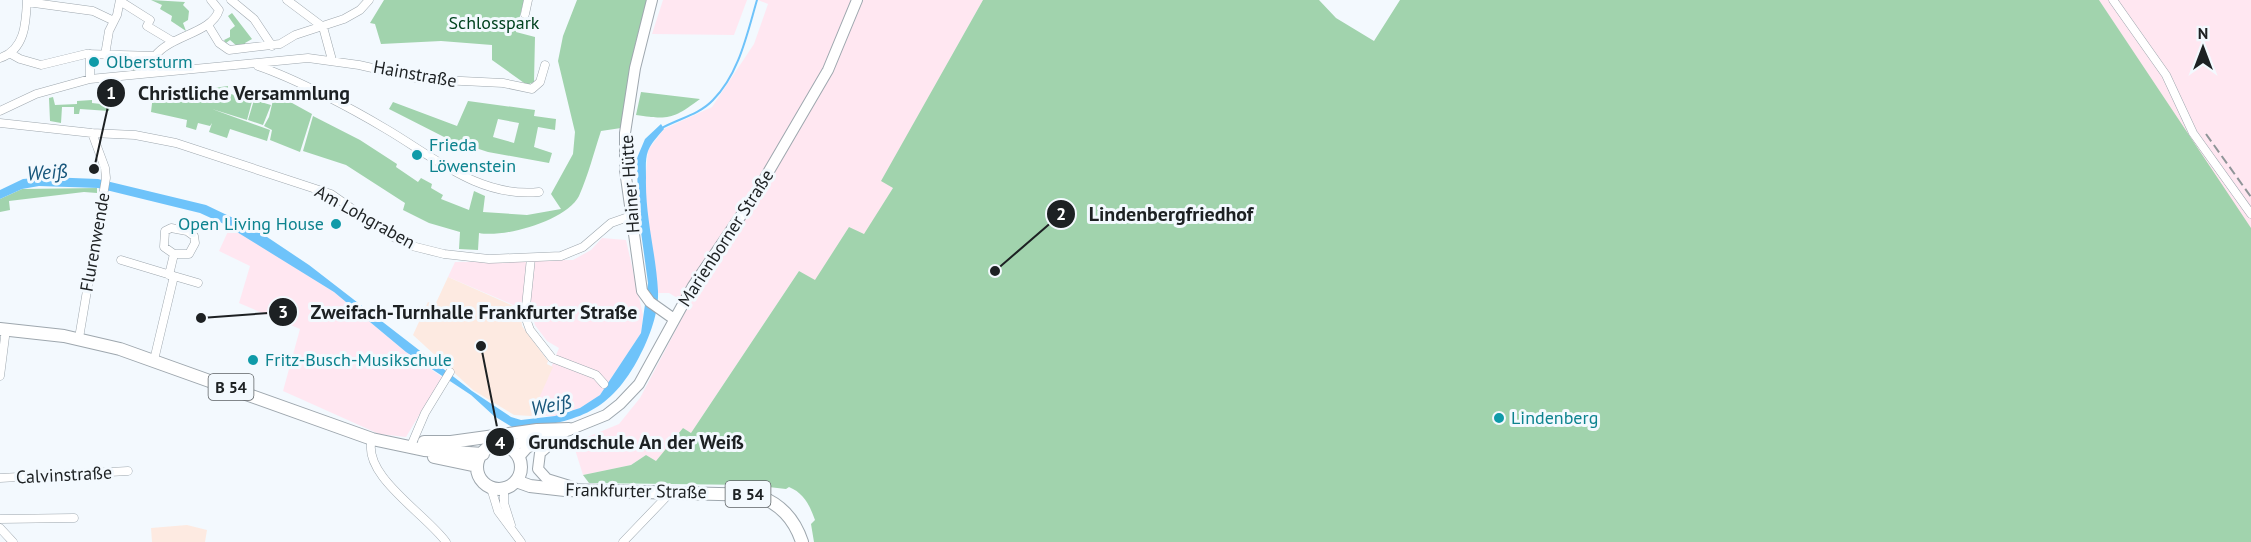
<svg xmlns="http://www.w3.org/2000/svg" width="2251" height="542" viewBox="0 0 2251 542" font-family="'PT Sans',sans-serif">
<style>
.industrial{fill:#ffe7f1}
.education{fill:#fdeae1}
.green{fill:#a1d3ad;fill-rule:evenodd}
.water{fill:#6ec3fa}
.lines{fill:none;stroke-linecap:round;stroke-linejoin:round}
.stream{stroke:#6ec3fa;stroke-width:2}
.street-casing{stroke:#9ea7ae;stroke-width:9}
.secondary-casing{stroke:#9ea7ae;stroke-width:12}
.primary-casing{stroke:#9ea7ae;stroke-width:14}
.street{stroke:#fff;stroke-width:8}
.secondary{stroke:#fff;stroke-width:10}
.primary{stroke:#fff;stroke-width:12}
.rail{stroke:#8f9598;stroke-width:2;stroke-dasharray:9 4.5;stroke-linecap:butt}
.culture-dot{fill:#0f9aa8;stroke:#f3f9fe;stroke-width:2}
.labels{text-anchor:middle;stroke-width:6;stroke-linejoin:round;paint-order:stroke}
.shield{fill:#f3f9fe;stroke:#5d6265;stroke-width:1.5}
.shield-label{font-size:16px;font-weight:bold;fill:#1d2123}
.park-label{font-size:18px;fill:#01421e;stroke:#f3f9fe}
.culture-label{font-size:18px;fill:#0d838f;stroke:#f3f9fe;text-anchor:start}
.street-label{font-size:18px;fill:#1d2123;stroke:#f3f9fe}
.water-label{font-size:20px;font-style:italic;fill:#18577c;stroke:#f3f9fe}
.leader{fill:none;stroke:#1d2123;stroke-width:2}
.callout-dot{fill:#1d2123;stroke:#f3f9fe;stroke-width:2}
.mark-label{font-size:18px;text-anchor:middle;font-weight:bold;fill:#fff}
.callout-label{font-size:20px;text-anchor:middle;font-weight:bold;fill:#1d2123;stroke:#f3f9fe;stroke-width:6;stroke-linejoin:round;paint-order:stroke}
</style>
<rect width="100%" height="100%" fill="#f3f9fe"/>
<path class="industrial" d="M663,0h84l-13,35 -82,-1z
M758,0h225l-101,180 11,8 -29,47 -15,-8 -34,54 -16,-10 -108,162 -8,-5 -27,33 -10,-6 -15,10 -48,10 -10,-32 46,-19 21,-26 49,-93 -20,-12h-11l-14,-96 4,-47 16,-21 48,-22 42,-63 14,-40z
M2099,0h152v228l-14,-17z
M230,227l104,65 72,60 36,25 -36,60 -27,-3 -96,-43 17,-62 -61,-26 11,-37 -31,-15z
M602,238l24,2 17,75 -2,18 -41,62 -20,13 -25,8h-24l28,-68 -12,-7 -12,-16 -3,-12 -84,-36 7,-15 118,-2 18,-10z"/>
<path class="education" d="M448,277l72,32 2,17 26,35 -1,3 6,3 -22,49 -17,-1 -41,-25 -60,-55 15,-33 7,3z
M187,525l20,5 -2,12h-53l-1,-14z"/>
<path class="green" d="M151,0l34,2 -2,3 6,6 -1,9 -5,3 3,8 -15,-10 1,-5 -12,-7 2,-4z
M384,0h140l-8,32 19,5 -1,45 -7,3 -35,-25v-15l-51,-4 -60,3 -6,-20 -5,-1z
M577,0h71c-14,41 -22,85 -27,128l-20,3c-7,21 -13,45 -22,65 -13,25 -75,42 -100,37l-1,17 -19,-1 1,-17 -31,-9 -26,-13 2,-7 -59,-38 -43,-14 10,-35 47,24 37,24 -1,3 22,15 3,-4 11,6 -1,4 12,7 -2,4 28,11 5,-19 11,5 -2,16 44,3 34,-6 -10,-15 22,-40 2,-22 -17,-71 5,-25z
M983,0h336l17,18 38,23 26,-41h699l152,228v314h-1437l-3,-18 4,-4c-5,-14 -11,-27 -26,-33l-3,2 -35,-4 -162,-2 -6,-8 48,-10 15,-10 10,6 27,-33 8,5 108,-162 16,9 34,-53 15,7 29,-46 -12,-7z
M232,13l20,26 -7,4 2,4h-9l-8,-7 -4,3 -2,-3 6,-3v-7l5,-4 -7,-10z
M154,60l1,9 -22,3v-8h-4v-3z
M197,86l2,4 29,-4v7l9,3 2,-4 15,2 -7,26 -35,-11 58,21 -3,11 -37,-12 -3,9 -18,-6 3,-9 -2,3 -12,-3 -2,7 -10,-3 1,-7 -36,-8 2,-17 19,2 -2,-8z
M641,92l59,7c-27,20 -31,21 -64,16z
M274,96l9,2 29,16 -12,38 -30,-12 2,-10 -8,-4 5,-9z
M53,97l2,8 22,-1v-3l15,-1v3l18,2 -1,6 -29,-2 -1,5h-5v-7h-12l-1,16 -11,-2 -1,-23z
M254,100l17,5 -8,20 -15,-5z
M468,101l67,9 -1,6 22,3 -1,11 -17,-3 -4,20 18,6 -3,10 -61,-11 -40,-13 -59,-30 4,-7 64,24zM498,119l21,4 -5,20 -21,-6z
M97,188v5l-13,-1 -75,9 1,9 -10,2v-13l22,-10z"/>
<path class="water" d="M661,124l3,5c-5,6 -13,14 -16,22 -3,8 -2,18 -2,27 -1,39 10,75 12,113 1,23 -10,50 -21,70 -30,54 -62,60 -120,69l-23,-14 -23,-21 -65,-43 -72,-60 -110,-68 -24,-11 -102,-25 -59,-2 -17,3 -22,10v-9l23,-11 24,-2 51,2 108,26 46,22 57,38 163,126 39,26 10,3 34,-4 25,-8 20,-13 41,-62 7,-50 -10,-73 -1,-52 8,-19z"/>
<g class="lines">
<path class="stream" d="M660,129c17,-10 39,-14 53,-29 26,-26 34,-66 44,-100"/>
<g class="street-casing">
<path id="street" d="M231,0l23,19 18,27
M287,0l36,27 9,33
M2113,0l53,75 27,58 58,81
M120,1l30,19 -3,6 25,15
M27,2l66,9 21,10
M525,14l3,-14
M208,25l11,18 10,7 51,-6 15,-9 49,-16 16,-9 9,-10
M11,54l9,5 21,6 45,-11 69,2c16,-21 57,-23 64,-46l-8,-10
M90,54v25
M105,55l4,-24 8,-16 3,-15
M0,58c25,-8 26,-35 27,-58
M258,66c38,13 93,42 128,63 48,28 93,69 153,63
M0,111l36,-17 54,-15 218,-21 51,7 62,14 82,4 29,6 8,-7 5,-17
M0,123l92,10 43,2 41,8 155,51 60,42 21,10 32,8 45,5 72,-3 22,-9 28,-24 20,-7
M171,228l16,3 7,5 1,7 -6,11h-15l-10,-7 1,-16z
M531,258l-6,58 5,14 22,28 44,17 8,9
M121,260l53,16 -20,84
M169,275l5,-21
M174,276l24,7
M79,338l27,-160 -1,-10 -13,-35
M0,376l6,-47
M372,439c-11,36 54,75 74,103
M413,441l12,-28 25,-41
M0,478l128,-7
M491,488l7,23 23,31
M504,488v15l7,22
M0,519l74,-1
M0,528l13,14
M623,542l48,-50"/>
</g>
<g class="secondary-casing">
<path id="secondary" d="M652,0l-17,68 -10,65v37l17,121 8,11 24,17
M563,433l-23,20 -2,16 9,10 26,8
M510,448l18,-10 36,-6 42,-17 14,-11 19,-20 54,-98 62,-91 73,-125 29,-70
M519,457l8,-9 17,-9"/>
</g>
<g class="primary-casing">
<path id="primary" d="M0,329l64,7 56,13 252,90 52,11 59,4
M424,442h27l86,-12 32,-1
M477 467a22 22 0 1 1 44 0a22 22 0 1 1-44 0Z
M434,457l43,9
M516,481l14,5 35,4 192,5c23,9 37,23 45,47"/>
</g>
<use href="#street" class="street"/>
<use href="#secondary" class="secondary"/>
<use href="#primary" class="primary"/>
<path class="rail" d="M2206,134l45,63"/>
</g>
<g class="culture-dot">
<circle cx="94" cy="62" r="6"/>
<circle cx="417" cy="155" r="6"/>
<circle cx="336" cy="224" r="6"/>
<circle cx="253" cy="360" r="6"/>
<circle cx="1499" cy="418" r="6"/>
</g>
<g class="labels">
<g class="shield">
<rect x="208.5" y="374" width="45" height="26" rx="4.5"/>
<rect x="725.5" y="481" width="45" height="26" rx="4.5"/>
</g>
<g class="shield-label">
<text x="231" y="393">B 54</text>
<text x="748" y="500">B 54</text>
</g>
<g class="park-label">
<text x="494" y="29">Schlosspark</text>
</g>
<g class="culture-label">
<text x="106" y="68">Olbersturm</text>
<text x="429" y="151">Frieda<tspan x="429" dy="21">Löwenstein</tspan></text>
<text x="324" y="230" text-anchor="end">Open Living House</text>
<text x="265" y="366">Fritz-Busch-Musikschule</text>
<text x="1511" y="424">Lindenberg</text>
</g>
<g class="street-label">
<text transform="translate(415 74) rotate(10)" y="6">Hainstraße</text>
<text transform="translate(630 184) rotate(-94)" y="6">Hainer Hütte</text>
<text transform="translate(365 217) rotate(29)" y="6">Am Lohgraben</text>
<text transform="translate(726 238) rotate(-57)" y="6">Marienborner Straße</text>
<text transform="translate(95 242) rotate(-80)" y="6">Flurenwende</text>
<text transform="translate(64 475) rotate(-3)" y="6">Calvinstraße</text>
<text transform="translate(636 491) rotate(1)" y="6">Frankfurter Straße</text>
</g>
<g class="water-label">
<text transform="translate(47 172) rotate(-4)" y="7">Weiß</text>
<text transform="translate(551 405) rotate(-11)" y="7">Weiß</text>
</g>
</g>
<path class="leader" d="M94 169L111 93M995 271L1061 214M201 318L283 312M481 346L500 442"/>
<g class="callout-dot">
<circle cx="94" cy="169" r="6"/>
<circle cx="995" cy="271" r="6"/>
<circle cx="201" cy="318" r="6"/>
<circle cx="481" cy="346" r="6"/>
<circle cx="111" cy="93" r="15"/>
<circle cx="1061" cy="214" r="15"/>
<circle cx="283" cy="312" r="15"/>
<circle cx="500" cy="442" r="15"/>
</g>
<g class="mark-label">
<text x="111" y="99">1</text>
<text x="1061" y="220">2</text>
<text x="283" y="318">3</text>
<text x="500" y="449">4</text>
</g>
<g class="callout-label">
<text x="244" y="100">Christliche Versammlung</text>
<text x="1171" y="221">Lindenbergfriedhof</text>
<text x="474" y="319">Zweifach-Turnhalle Frankfurter Straße</text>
<text x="636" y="449">Grundschule An der Weiß</text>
</g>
<g transform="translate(2203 48)" stroke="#f3f9fe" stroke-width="4.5" paint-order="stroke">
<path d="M0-4.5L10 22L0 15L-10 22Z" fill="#1d2123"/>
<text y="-9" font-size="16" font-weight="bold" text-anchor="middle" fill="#1d2123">N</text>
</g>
</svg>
